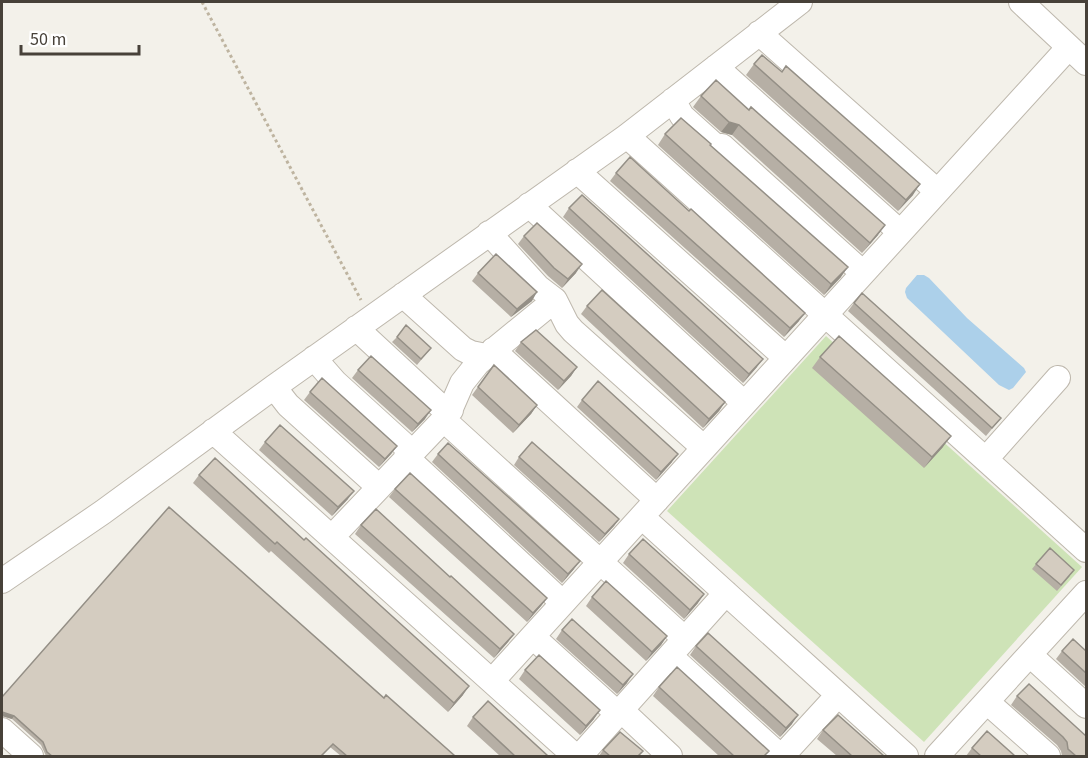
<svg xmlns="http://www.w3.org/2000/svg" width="1088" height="758" viewBox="0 0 1088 758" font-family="'Source Sans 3',sans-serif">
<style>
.green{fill:#cee3b7}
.water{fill:#acd0ea}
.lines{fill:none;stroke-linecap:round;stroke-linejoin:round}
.minor-casing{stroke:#beb8ad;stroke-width:26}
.path{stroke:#beb4a0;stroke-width:3;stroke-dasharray:3 3;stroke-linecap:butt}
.minor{stroke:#fff;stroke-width:24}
.wall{fill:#b6afa5}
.shaded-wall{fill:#948f86}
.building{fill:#d4ccc0;stroke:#948f86;stroke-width:1.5}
</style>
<rect width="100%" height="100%" fill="#f3f1ea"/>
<path class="green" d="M826,336l256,231 -158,175 -257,-231z"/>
<path class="water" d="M917,275h7l5,3 38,40 57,50 2,4 -13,16 -4,2 -10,-5 -92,-87 -2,-6 1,-4z"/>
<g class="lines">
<g class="minor-casing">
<path id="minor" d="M1021,2l65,61
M759,33l178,158
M716,67l184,165
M673,100l9,16 30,27
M627,136l459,414
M722,146l141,127
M577,171l209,187
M529,205l215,198
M489,233l49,54 17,13 12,24 6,7 131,117
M403,295l60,54 8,4 15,3
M356,328l82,76 13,6
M493,350l164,150
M314,358l21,24 77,70
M274,387l14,18 91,82
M444,420l241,219
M213,431l362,325
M406,457l157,146
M986,459l72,-81
M642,517l264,239
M332,537l116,-122 14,-32 16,-20 77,-63
M2,581l101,-69 171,-125 353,-251 173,-134
M533,637l85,77
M1030,655l56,51
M670,656l110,100
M492,681l577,-634
M987,702l61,54
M621,710l49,46
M2,730l29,26
M580,756l146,-163
M782,756l56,-61
M937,756l149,-163"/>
</g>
<path class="path" d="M202,2l159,298"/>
<use href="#minor" class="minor"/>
</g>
<path class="wall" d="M754,64l28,8 131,123 -15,16 -152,-136z
M716,80l162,155 -16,18 -130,-118 -11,-3 -28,-25 8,-11z
M665,134l45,12 131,131 -17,18 -166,-150z
M616,173l73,38 110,110 -15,16 -174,-156z
M569,208l188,159 -14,16 -180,-166z
M524,236l52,37 -14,15 -14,-12 -30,-32z
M478,273l54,28 -21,16 -39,-36z
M854,303l147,115 -15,18 -138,-125z
M587,306l138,96 -6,9 -16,17 -122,-114z
M397,337l34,11 -14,17 -25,-23z
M521,342l56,25 -6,9 -13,14 -43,-39z
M820,357l123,90 -19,21 -112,-100z
M494,365l43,40 -6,9 -18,19 -41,-38z
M358,370l67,49 -13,13 -60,-54z
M310,392l87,54 -6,8 -12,13 -75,-67z
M582,400l90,62 -16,18 -79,-73z
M265,442l83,57 -16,17 -73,-66z
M438,454l136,115 -12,14 -130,-121z
M519,457l100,62 -5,7 -15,16 -85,-77z
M199,475l264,220 -15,17 -177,-161 -2,2 -76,-70z
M395,489l152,109 -6,8 -14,16 -138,-125z
M361,525l89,52 64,57 -6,8 -14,16 -139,-124z
M629,554l69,49 -14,16 -61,-56z
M1036,564l34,12 -13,15 -25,-22z
M592,597l75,39 -6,9 -15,16 -60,-55z
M562,630l65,53 -10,11 -61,-55z
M696,646l96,78 -12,13 -90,-82z
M1062,651h24v36l-30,-28z
M525,670l69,49 -14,16 -61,-56z
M659,687l106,69h-46l-66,-60z
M1017,696l69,60h-24l-1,-5 -4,-6 -46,-40z
M2,697l382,1 71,58h-114l-11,-9 -8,9h-276l-5,-11 -29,-26 -10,-3z
M473,717l75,39h-48l-33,-30z
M823,730l61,26h-47l-20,-17z
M972,748l43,8h-49z
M603,750l40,1 -4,5h-40z"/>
<path class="shaded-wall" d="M729,122l10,3 -7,10 -11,-3z
M920,184l-7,11 -15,16 8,-11z
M885,225l-7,10 -16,18 8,-10z
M582,264l-6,9 -14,15 6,-9z
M848,267l-7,10 -17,18 7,-11z
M537,292l-5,9 -21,16 6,-8z
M805,313l-6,8 -15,16 6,-9z
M763,359l-6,8 -14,16 6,-9z
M577,367l-6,9 -13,14 6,-9z
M725,402l-6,9 -16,17 6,-9z
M537,405l-6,9 -18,19 6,-8z
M431,410l-6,9 -13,13 6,-8z
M951,436l-8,11 -19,21 8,-11z
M397,446l-6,8 -12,13 6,-8z
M678,454l-6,8 -16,18 5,-8z
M354,491l-6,8 -16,17 6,-9z
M619,519l-5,7 -15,16 6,-8z
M580,561l-6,8 -12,14 6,-9z
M704,594l-6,9 -14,16 6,-9z
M547,598l-6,8 -14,16 6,-9z
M514,634l-6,8 -14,16 6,-9z
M667,636l-6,9 -15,16 6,-9z
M633,674l-6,9 -10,11 6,-9z
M469,686l-6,9 -15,17 6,-9z
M600,710l-6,9 -14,16 6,-9z
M3,713l11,3 -2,3 -10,-3z
M798,715l-6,9 -12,13 6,-9z"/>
<path class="building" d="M762,55l20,17 4,-6 134,118 -14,16 -152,-136z
M716,80l33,30 2,-3 134,118 -15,18 -131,-118 -10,-3 -28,-26z
M681,118l30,26 -1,1 138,122 -17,17 -166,-150z
M630,157l59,54 2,-2 114,104 -15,15 -174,-155z
M582,195l181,164 -14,15 -180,-166z
M537,223l45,41 -14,15 -14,-11 -30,-32z
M496,254l41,38 -20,17 -39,-36z
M602,290l123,112 -16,17 -122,-113z
M862,293l139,125 -9,10 -138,-125z
M406,325l25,23 -10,11 -24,-22z
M536,330l41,37 -13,14 -43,-39z
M839,336l112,100 -19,21 -112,-100z
M371,356l60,54 -13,14 -60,-54z
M494,365l43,40 -18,20 -41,-38z
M322,378l75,68 -12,13 -75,-67z
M598,381l80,73 -17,18 -79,-72z
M280,425l74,66 -16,16 -73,-65z
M532,442l87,77 -14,15 -86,-77z
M448,443l132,118 -12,13 -130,-120z
M215,458l89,82 2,-2 163,148 -15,17 -177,-161 -2,2 -76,-69z
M410,473l137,125 -14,15 -138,-124z
M169,507l215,191 2,-3 69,61h-108l-14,-12 -12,12h-269l-5,-4 -4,-10 -29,-26 -12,-4v-15z
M376,509l74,68 1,-1 63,58 -14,15 -139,-124z
M643,539l61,55 -14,16 -61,-56z
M1050,548l24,22 -13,15 -25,-21z
M606,581l61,55 -15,16 -60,-55z
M572,619l61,55 -10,11 -61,-55z
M708,633l90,82 -12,13 -90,-82z
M1073,639l13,12v22l-24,-22z
M539,655l61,55 -14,16 -61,-56z
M677,667l92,84 -5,5h-30l-75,-69z
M1029,684l57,52v20h-10l-8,-7 -1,-7 -4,-5 -46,-41z
M488,701l60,55h-33l-42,-39z
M838,715l46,41h-32l-29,-26z
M987,731l28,25h-34l-9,-8z
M620,732l23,19 -5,5h-28l-7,-6z"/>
<rect width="1088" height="758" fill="none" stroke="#474139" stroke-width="6"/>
<path d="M21 45v9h118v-9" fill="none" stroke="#474139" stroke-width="3"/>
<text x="30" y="45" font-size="18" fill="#474139" stroke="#ffffff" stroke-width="4.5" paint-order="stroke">50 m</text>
</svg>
